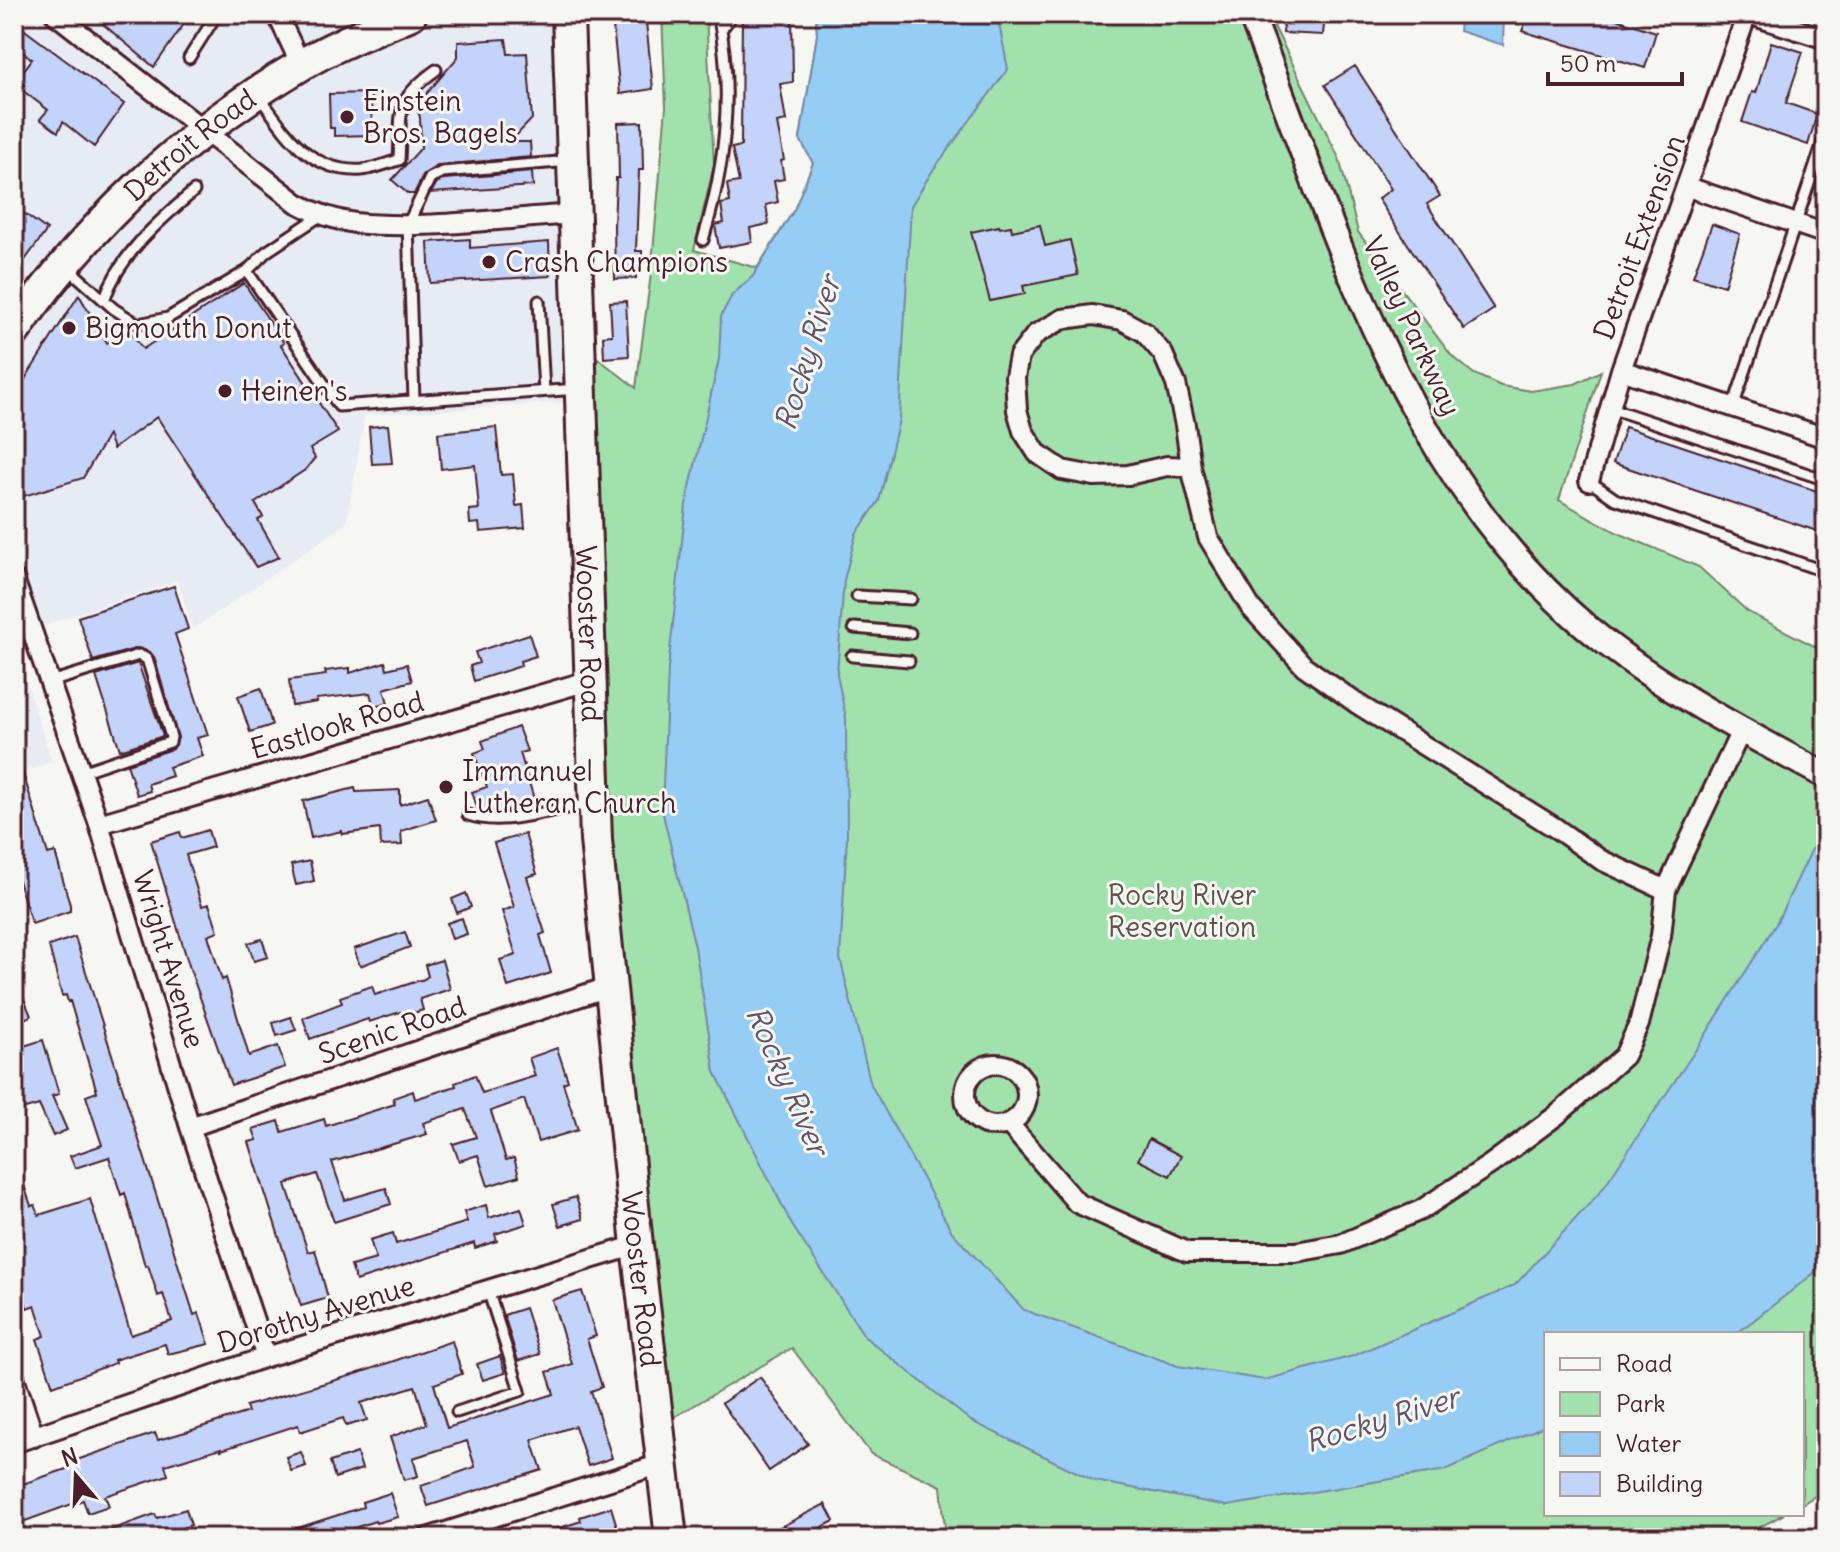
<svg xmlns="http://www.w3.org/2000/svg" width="1840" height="1552" viewBox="0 0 1840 1552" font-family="Delius,sans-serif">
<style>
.built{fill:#e7ecf4}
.green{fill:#a1e2ac;stroke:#76806c;stroke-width:2}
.water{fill:#96cdf5;stroke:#7887a4;stroke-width:2}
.building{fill:#c3d3f9;stroke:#4a1f2b;stroke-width:2}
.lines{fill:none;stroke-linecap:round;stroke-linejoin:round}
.service-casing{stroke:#4a1f2b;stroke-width:15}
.minor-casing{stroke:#4a1f2b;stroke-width:24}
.tertiary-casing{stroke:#4a1f2b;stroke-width:30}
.primary-casing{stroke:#4a1f2b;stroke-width:36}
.service{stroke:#f6f6f2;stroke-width:9}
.minor{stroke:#f6f6f2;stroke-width:18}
.tertiary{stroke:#f6f6f2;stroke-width:24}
.primary{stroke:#f6f6f2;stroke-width:30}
.poi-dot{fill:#4a1f2b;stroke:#f6f6f2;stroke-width:3}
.labels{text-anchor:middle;stroke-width:6;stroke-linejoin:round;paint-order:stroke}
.poi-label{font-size:28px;fill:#4a1f2b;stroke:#f6f6f2;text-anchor:start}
.street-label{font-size:28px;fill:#4a1f2b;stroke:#f6f6f2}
.park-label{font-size:28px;fill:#60504b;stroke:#f6f6f2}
.water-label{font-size:30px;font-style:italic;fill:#615368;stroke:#f6f6f2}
</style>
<rect width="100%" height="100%" fill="#f6f6f2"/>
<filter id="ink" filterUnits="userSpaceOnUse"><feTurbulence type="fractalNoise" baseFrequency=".0125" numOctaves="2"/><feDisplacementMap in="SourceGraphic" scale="16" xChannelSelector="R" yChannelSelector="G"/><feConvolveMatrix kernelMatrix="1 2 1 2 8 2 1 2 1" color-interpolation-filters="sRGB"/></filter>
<g filter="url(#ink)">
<path class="built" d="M14,14h542l17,388 -208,13 -19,109 -153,105 -16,-48 -163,54z
M14,643l38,119 -38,12z"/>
<path class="green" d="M662,14h44l8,151 -20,85 63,18 37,-58 19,-47 -13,-24 17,-104 -1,-21h452l71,144 19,74 93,123 23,19 27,12 30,5 44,-7 26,-13 -42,129 57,32 83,35 49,45 78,40v837l-24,15v-170h-256v180h238l-44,24h-794l-5,-52 -70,-32 -79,-106 -126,74 -38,-280 -46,-796 54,42 15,-114 15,-167z"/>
<path class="water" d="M816,14h181l11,55 -75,101 -22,36 -12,214 -20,81 -23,33 -12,46 -7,94 9,44 1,119 -7,121 31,127 81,147 72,78 154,56 87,14 88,-24 162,-71 86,-94 96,-143 79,-124 50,-104v432l-13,22 -77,60h-190v91l-100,45 -219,36 -132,-25 -124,-60 -106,-84 -73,-112 -77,-153 -20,-125 -33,-137 6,-141 18,-164 33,-146 2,-43 11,-21 21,-19 41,-66 19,-47 -13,-24 17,-104z
M1461,14h43l-1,31 -44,-14z"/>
<path class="building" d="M91,14h100l-37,53z
M742,14h50l1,68 -13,2 6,37 -9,2 7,37 -3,1 3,18 -10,2 4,21 -12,3 3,19 -19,4 2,14 -33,6 -4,-23 9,-2 -3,-19 9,-2 -3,-18 12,-2 -7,-34 9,-2z
M1284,14h41l-2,21 -40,-2z
M1529,14h72l55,18 -11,36 -123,-37z
M14,22l110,82 -30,43 -31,-25 -5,10 -18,-13 8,-9 -34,-26 18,-25 -18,-13z
M646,22l7,67 -33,5 -7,-68z
M506,39l2,15 19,-1 5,66 -22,23h20l1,15 -92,8 -15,9 -10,20h-6l-16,-14 29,-32 -1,-31 -4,-11 42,-49v-15z
M1771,42l32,10 -17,51 31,11 -9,31 -66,-23 10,-30 4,1z
M1355,66l85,130 -13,8 67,105 -30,20 -86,-130 13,-10 -66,-104z
M371,93l1,42 -38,1v-8h-4l-1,-34z
M642,122l1,48h-4l-3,81h6v18h-6v9l-21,1 -1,-53 2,-48h3l-1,-55z
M532,172l1,14 -102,7 5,-9 8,-5z
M14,206l33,24 -33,45z
M1712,224l28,10 -16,52 -31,-10z
M1040,225l5,21 25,-6 8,35 -55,11 2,8 -35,7 -19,-69 28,-6 1,2 11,-2 1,5z
M470,239v9l79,-6 1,34 -120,7 -2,-41z
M244,283l40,60 -3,2 57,87 -28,17 5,9 -10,12 -50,33 8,14 -5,3 21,37 -23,10 -99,-150 -44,32 -5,-14 -25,43 -69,21v-103l65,-101 28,48 22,-13 14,19z
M626,301l3,55 -25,2 -1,-22 9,-1 -2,-33z
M388,425l4,38 -20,1 -3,-37z
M496,427l5,48 12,-1 3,32 7,-1 2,23 -45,4 -1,-9 -9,1 -1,-14 10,-1 -4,-44 -34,4 -3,-36z
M1625,427l201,67v40l-213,-71z
M174,586l14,43 -13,5 33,101 -11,3 6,18 -34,11 3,9 -24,8 2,7 -13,4 -10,-31 46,-15 5,-11 -24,-81 -4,-5 -12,-4 -45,13 -15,-44z
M529,634l7,22 -16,5 1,5 -47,15 -4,-15 9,-3 -4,-11z
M385,662l2,7 20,-5 5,17 -28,8 4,14 -14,4 -4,-14 -54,6 1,3 -25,4 -3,-26 37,-5 -1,-4 25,-3v5z
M138,663l25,73 -43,14 -24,-74z
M261,688l11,37 -22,7 -12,-36z
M518,727l9,24 -7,2 15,49 -30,9 -27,-1 -6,-18 15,-5 -13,-34 11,-4 -3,-8z
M17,754l31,100 7,-2 15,53v6l-38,13 -18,-56v-113z
M355,788l1,4 44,-2v15l28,-9 8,24 -35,11 1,14 -21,1 -1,-17 -38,5v-3l-31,7 -8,-37z
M208,830l5,17 -27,8 16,51 7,-2 9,27 -10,4 14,45 4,-2 23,78 29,-10 7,21 -54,18 -40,-113 -40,-131 29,-9 2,6z
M525,834l12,40 -10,3 18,56 -5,2 11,38 -43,14 -8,-27 16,-5 -14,-44 12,-4 -20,-64z
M310,861l4,20 -18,4 -5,-20z
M466,893l5,14 -14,6 -5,-14z
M462,918l5,16 -15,5 -5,-16z
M405,932l5,15 -50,19 -6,-17z
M75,937l119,378 5,-2 10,31 -41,10 -3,-10 -51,16 1,3 -62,23 -16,-47 8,-3 -10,-31 -8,3 -13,-39v-105h3l14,42 4,-1 4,10 51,-16 41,136 41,-14 -9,-27 -5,2 -10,-31 -3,1 -20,-73 -4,2 -12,-38 -34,11 -5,-12 32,-11 -16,-49 11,-4 -27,-91 -2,1 -2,-7 -4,1 -13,-50z
M262,939l6,18 -14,4 -6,-18z
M442,960l8,29 -30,10 3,11 -22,7 -1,-5 -31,10 -1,-3 -58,20 -7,-21 39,-15 -2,-6 32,-11 3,9 49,-16 4,-3 -3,-11z
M14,975l17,41 -17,7z
M291,1017l5,13 -19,6 -4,-13z
M43,1040l16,54 -7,2 15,34 -14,6 -14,-31 -17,5 -8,-26v-35z
M557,1048l11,33 -5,2 15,47 -40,12 -14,-43 -33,12 15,49 8,-2 5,18 -31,10 -10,-31 -19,6 -6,-17 23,-7 -11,-28 -42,14 4,11 -95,28 13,38 41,-12 5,16 -57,18 -17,-48 -31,10 22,68 7,-2 13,48 -27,8 -52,-164 8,-2 -4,-11 26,-8 3,11 42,-13 2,7 69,-22 -2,-6 20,-7 2,8 41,-13 -1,-3 20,-8 7,18 53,-17 -6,-18z
M1149,1139l32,17 -11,20 -32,-16z
M576,1197l7,22 -23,7 -7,-22z
M486,1205l3,13 32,-10 5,16 -31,10 2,7 -22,7 -1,-5 -118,38 -5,-15 25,-7 -6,-19 23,-7 3,11 71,-22 -3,-10z
M582,1291l14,45 -9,3 15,48 -11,4 21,67 -24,8 -13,-40 -43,14 10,30 -114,36 -7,-20 54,-19 -8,-26 -54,17 5,18 -14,4 -14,-43 37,-13 -12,-38 -54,17 6,17 -21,6 -3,-8 -43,14 -2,-7 -77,25v-2l-56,17 3,10 -63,21 4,10 -21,7 -5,-13 -66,24 -3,-10v-27l58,-20 -1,-5 84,-29 3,7 31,-9 59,-19 -2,-6 107,-31 99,-34 10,33 -28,10 13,44 107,-34 -7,-22 25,-8 -20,-64z
M525,1308l15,46 -22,7 -14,-46z
M500,1356l5,17 -22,7 -6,-16z
M760,1377l48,67 -39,27 -47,-68z
M301,1452l5,14 -15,5 -5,-14z
M357,1453l5,16 -27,9 -5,-16z
M390,1493l8,24 -22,6 -1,-2 -51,17h-47l-1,-3 87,-28 -1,-5z
M825,1504l9,17 -32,17h-43z
M611,1507l7,23 -25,8h-55v-3l43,-14 -1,-4z
M186,1509l5,16 -38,13h-59v-2l61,-22 2,4z"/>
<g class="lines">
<g class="service-casing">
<path id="service" d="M721,30l12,-16
M189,58l28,-44
M259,96c27,37 50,77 103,74 12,-1 25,-7 37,-10 3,-49 -6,-59 37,-90
M703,240c22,-72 31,-151 15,-226
M67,267l47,42 24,15 30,-6 79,-47 19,-19 54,-36
M247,271l92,135 239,-17
M104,300c16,-46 54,-78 90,-109
M539,301l5,90
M414,400l-6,-176 22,-46 12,-6 128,-11
M1733,407l93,-273
M1610,408l216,72
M1589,481l26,18 211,73
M857,596l54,3
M854,628l56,5
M852,656l57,5
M50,682l89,-27 8,4 24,78 -1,5 -89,30
M468,815c39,13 82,-8 123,-10
M457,1412l63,-21 -32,-101"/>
</g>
<g class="minor-casing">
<path id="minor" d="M55,14l242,189c18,10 37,17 58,20 69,7 150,-5 221,-9
M277,14l24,51
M1748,14l78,25
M1688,187l138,47
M1621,370l205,68
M1191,467l-24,-1 -39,9 -34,1 -32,-6 -25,-17 -14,-22 -6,-21 -2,-33 4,-21 17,-22 27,-15 30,-4 29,5 22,12 19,22 13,30 9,41 6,42 17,70 43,71 53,58 52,37 201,126 44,31 65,30 75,-159
M1589,481l32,-111 126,-356
M14,579l85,245 91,303 76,230
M99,824l492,-144
M965 1095a31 31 0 1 1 62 0a31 31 0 1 1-62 0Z
M1008,1123l69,80 110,49h109l45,-8 80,-34 70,-46 66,-49 67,-59 15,-32 22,-88 5,-46
M190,1127l421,-141
M14,1377l20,60
M14,1443l252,-86 371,-112
M427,1538l234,-74"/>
</g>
<g class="tertiary-casing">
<path id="tertiary" d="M1251,14c84,216 154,463 339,616 73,60 154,102 236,146"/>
</g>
<g class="primary-casing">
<g id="primary">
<path id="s1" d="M568,14l28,826 41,405 34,293"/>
<path id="s2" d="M14,332c73,-108 174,-201 287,-267 35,-21 73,-35 110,-51"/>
</g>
</g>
<use href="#service" class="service"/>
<use href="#minor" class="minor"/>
<use href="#tertiary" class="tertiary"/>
<use href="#primary" class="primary"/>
</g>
</g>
<g class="poi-dot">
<circle cx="347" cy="117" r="8"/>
<circle cx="489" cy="262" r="8"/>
<circle cx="69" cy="328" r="8"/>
<circle cx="225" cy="391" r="8"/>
<circle cx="446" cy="787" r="8"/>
</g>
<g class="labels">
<g class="poi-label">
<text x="363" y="111">Einstein<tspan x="363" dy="32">Bros. Bagels</tspan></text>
<text x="505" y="272">Crash Champions</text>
<text x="85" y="338">Bigmouth Donut</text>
<text x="241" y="401">Heinen's</text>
<text x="462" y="781">Immanuel<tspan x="462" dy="32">Lutheran Church</tspan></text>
</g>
<g class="street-label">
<text dy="10" stroke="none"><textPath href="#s2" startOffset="258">Detroit Road</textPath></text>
<text transform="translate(1639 237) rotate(-70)" y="10">Detroit Extension</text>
<text transform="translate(1412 326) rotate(65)" y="10">Valley Parkway</text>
<text dy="10" stroke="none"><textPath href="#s1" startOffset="620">Wooster Road</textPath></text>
<text transform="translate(337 725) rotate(-16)" y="10">Eastlook Road</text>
<text transform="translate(169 959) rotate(73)" y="10">Wright Avenue</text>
<text transform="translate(392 1030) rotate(-19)" y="10">Scenic Road</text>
<text dy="10" stroke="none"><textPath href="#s1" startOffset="1268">Wooster Road</textPath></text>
<text transform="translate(316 1314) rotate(-17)" y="10">Dorothy Avenue</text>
</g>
<g class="park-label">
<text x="1182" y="905">Rocky River<tspan x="1182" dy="32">Reservation</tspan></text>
</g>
<g class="water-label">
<text transform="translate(808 353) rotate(-73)" y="10">Rocky River</text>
<text transform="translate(787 1081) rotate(66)" y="10">Rocky River</text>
<text transform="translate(1382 1420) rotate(-17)" y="10">Rocky River</text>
</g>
</g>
<rect width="1840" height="1552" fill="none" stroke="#f6f6f2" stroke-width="48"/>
<rect x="24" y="24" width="1792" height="1504" fill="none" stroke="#4a1f2b" stroke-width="3" filter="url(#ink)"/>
<rect x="1544" y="1332" width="260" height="184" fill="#f6f6f2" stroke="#b1a0a2" stroke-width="2"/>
<rect x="1560" y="1358" width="40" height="12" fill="#f6f6f2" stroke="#b1a0a2" stroke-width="2"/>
<text x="1616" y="1372" font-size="24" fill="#4a1f2b">Road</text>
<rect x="1560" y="1392" width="40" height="24" fill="#a1e2ac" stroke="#b1a0a2" stroke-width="2"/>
<text x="1616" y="1412" font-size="24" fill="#4a1f2b">Park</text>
<rect x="1560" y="1432" width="40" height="24" fill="#96cdf5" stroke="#b1a0a2" stroke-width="2"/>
<text x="1616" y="1452" font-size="24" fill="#4a1f2b">Water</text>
<rect x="1560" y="1472" width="40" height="24" fill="#c3d3f9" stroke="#b1a0a2" stroke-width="2"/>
<text x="1616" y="1492" font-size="24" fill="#4a1f2b">Building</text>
<g transform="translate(76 1476) rotate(341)" stroke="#f6f6f2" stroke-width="6" paint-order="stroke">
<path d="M0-6L14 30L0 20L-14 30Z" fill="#4a1f2b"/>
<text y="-12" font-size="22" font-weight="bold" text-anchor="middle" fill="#4a1f2b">N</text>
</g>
<path d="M1548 72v12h134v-12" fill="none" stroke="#4a1f2b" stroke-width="4"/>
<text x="1560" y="72" font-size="24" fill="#4a1f2b" stroke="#f6f6f2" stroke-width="6" paint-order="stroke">50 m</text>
</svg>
